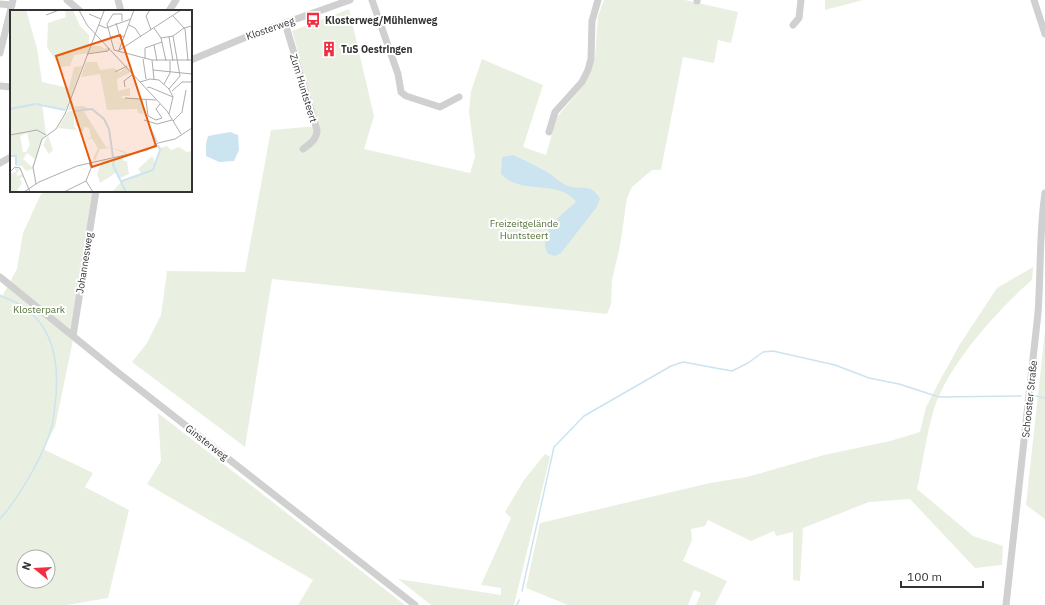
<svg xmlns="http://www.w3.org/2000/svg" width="1045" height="605" viewBox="0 0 1045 605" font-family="'IBM Plex Sans',sans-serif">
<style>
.green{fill:#e9f0e1;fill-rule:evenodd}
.water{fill:#cce3f0}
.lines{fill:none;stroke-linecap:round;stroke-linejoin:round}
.stream{stroke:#cce3f0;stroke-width:1.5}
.minor{stroke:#d0d0d0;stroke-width:7}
.labels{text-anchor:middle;stroke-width:4;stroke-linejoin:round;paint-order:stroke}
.poi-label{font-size:10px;font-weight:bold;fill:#333;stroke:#fff;text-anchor:start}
.street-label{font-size:10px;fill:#333;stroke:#fff}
.park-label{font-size:10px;fill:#57733b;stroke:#fff}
.inset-river{fill:none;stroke:#cce3f0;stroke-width:2}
.inset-road{fill:none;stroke:#adadad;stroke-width:1}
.view{fill:#e8590c;fill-opacity:0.15;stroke:#e8590c;stroke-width:2}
.inset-edge{fill:none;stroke:#333;stroke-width:2}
</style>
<rect width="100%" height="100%" fill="#fff"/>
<path class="green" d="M604,0h81l53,12 -7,31 -13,-3 -4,23 -31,-6 -22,113h-9l-20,17 -5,11 -7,48 -8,34 -1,24 -4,10 -335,-35 -27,168 -113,-85 15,-19 14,-28 6,-44 78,1 26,-142 48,-4 -27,-95 57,-22 25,107 -10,33 106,24 5,-16 -6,-45 2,-21 11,-32 61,26 -20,62 23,8 11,-38 27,-32 7,-13 4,-15 3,-41z
M825,0h38l-38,10z
M47,191h50l-25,154 -17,82 -12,22 50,24 -8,14 44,23 -21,88 -41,7h-67v-311l3,1 14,-26 6,-36 18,-39zM24,557h24v24h-24z
M1033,267l-1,13c-34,29 -84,85 -98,129 -8,26 -11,54 -17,80l56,47 30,10 -1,19 -27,3 -65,-69 -41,3 -66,26 -3,53 -7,-1v-48l-17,4 -2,-5 -23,10 -43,-21 -3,6 -14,3 1,11 -9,21 44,20 -12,24h-19l5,-12 -7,-3 -6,15h-120l-42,-17 14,-65 170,-40 37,-6 77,-22 66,-14 30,-9 6,-25 12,-23 22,-40 37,-56z
M1045,331v188l-19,-14z
M158,413l247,192h-107l15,-25 -166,-96 14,-23z
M545,454l5,3 -36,148h-83l-33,-26 103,16v-7l-20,-3 30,-67 -6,-6 19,-32z"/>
<path class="water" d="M230,132l8,3 1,15 -5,11 -15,1 -13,-6v-12l2,-8z
M513,155c12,5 23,11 34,17 7,4 13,11 21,14 14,5 23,-4 32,13l-4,9 -35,45 -6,3 -7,-2c-12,-21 14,-40 28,-52 -15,-23 -55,-6 -75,-28l1,-17z"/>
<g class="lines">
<path class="stream" d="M0,296c51,16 61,61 55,109 -1,6 -1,14 -3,21 -8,29 -32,70 -52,93
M1036,396l9,2
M522,591l32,-144 30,-31 87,-50 12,-4 49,9 16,-8 15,-11 10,-1 62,14 34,13 30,6 40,13 82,-1
M517,605l2,-5"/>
<path class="minor" d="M67,0l13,11
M118,0l3,11
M372,0l26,74 3,18 5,4 34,11 19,-10
M1034,0l11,34
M697,1v-1
M0,4l12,1
M169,11l7,-11
M285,23l32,107c0,9 -6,13 -14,19
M793,25l6,-7 2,-18
M0,53l13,-53
M191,60l60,-25 99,-35
M0,86l11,1
M549,132l6,-20 27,-30 6,-12 3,-11 1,-38 6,-21
M0,163l11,-6
M0,277l116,94 299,234
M73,336l23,-145
M1006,605c11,-97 22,-194 32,-292 3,-40 1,-80 7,-120"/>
</g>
<defs>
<g id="bus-bare" transform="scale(1.2)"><path d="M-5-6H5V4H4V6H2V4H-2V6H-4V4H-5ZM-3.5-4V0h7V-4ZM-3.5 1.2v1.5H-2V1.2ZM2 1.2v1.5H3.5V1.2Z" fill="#f22c41" stroke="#fff" stroke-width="2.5" paint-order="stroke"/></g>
<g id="building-bare" transform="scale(1.2)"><path d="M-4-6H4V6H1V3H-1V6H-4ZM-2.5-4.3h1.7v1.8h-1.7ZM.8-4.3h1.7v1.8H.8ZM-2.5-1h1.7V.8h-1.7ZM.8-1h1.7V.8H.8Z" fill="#f22c41" stroke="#fff" stroke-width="2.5" paint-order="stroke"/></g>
</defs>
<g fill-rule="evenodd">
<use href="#bus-bare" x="313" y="20"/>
<use href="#building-bare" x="329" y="49"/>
</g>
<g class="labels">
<g class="poi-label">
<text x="325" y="24">Klosterweg/Mühlenweg</text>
<text x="341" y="53">TuS Oestringen</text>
</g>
<g class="street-label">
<text transform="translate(270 28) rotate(-19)" y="4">Klosterweg</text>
<text transform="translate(304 88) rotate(73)" y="4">Zum Huntsteert</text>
<text transform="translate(84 263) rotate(-81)" y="4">Johannesweg</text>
<text transform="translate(1029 399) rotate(-84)" y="4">Schooster Straße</text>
<text transform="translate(207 442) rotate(38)" y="4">Ginsterweg</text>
</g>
<g class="park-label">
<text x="524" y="227">Freizeitgelände<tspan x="524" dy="12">Huntsteert</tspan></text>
<text x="39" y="313">Klosterpark</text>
</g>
</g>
<g transform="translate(10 10)">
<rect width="182" height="182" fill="#fff"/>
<path d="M0,0h16l11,38 5,34 27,6 5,-21 8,-1 -16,44 -24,-6 4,30 -4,5 -9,30 -7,2 -4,-5h-6v-10h-6zM17,123l3,12 -4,7h-3l-3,-16zM17,143l8,6 -3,8 -9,-8zM63,0l7,16 9,9v11h12l3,3 4,-2v4l-34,4 -4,11 -10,1 -13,-20 1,-24 18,-6 -1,-6zM76,52h11l3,8 15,-2 3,5 9,-6 4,5 -14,7 1,12 12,-3v8h-8v2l21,1 1,15 -6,-1 -1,-4 -30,1 -7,-36 -19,3zM62,87l2,12 1,-3h8l7,3 -22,1zM73,100l23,37 5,1 13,3 3,3 -16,-6 -11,1 -5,12 -2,-3 5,-9 -6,-11 -6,2 5,-3 -2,-9 -5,-1 -1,5 -4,-1 2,-2 -6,-4 1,-14zM58,101h6v15l3,4 -19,-2zM38,125l5,15 -4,4 -6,-9zM157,136l4,4 8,-3 8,5 5,-1v41h-80l10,-11 19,-8 -3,-4 13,-12h2l2,6 -3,7 -5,2 6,-2 7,-20 -1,-2zM112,147l2,4h3l2,13 -9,4 -3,-6 -17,11 -3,-9 5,-13zM5,158l5,1 -4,5 2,2 4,-2 1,3 -8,4 5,-2 2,4 -6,9h-6v-6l4,-4 -4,3v-12l6,-1z" fill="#e9f0e1" fill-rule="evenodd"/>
<path class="inset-river" d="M26,94l29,6M0,99l25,-5M65,101l17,-2 12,10 5,10 4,28M140,118l7,14M0,146h6v9M104,149l-1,6 13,27M112,171l31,-11 7,-20 -2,-5"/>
<path class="inset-road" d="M69,0l8,15 80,86 14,23M140,0l-4,6 5,14M79,4l12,5M36,5l13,-5M163,6l12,13 3,32M106,13l4,14M89,15l7,3 25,-9M119,15l6,3 6,9M144,18l7,10 5,23M101,27l14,-1M159,27l4,24M151,28l12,-2 11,-8 8,-2M144,35l3,16M104,40l38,10h40M104,40l-7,-26 6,-10h9v7M109,40l15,-40M108,41l63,-41M77,44l21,-3 1,-3M133,49l3,20M135,49v-11l17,-6M142,50l2,19M143,60l39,4M105,62l12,-6M130,72l10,-3 9,1 10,9 4,8 -4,17M154,74l6,-11v-12M115,77l-1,-6 9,-7M137,78l2,-1 24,10M159,79l11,-13 -7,-40M162,81l10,-9h10M115,88l31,2M136,90l2,16 8,4 6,-2 -6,-9 4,-5M134,110l13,4 15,-4M163,111l9,-9 4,-22M0,125l27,-5 9,5M0,162l5,-5 5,1 10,24M76,171l7,11M26,174l-3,-17 9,-28 14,-10 9,-15 39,-103M14,182l15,-10 38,-16 70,-16 11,-7 17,-4 17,-11M54,182l22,-11 5,-13 -2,-5"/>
<path class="view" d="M110,25l36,111 -64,21 -36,-111z"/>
<rect width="182" height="182" class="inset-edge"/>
</g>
<g transform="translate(36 569) rotate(288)"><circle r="19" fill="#ffffff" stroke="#adadad"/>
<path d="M0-3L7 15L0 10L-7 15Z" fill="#f22c41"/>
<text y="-6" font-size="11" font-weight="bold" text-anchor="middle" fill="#333333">N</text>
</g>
<path d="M901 581v6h82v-6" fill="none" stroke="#333333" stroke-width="2"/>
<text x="907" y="581" font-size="12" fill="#333333" stroke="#ffffff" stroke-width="3" paint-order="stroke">100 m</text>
</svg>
